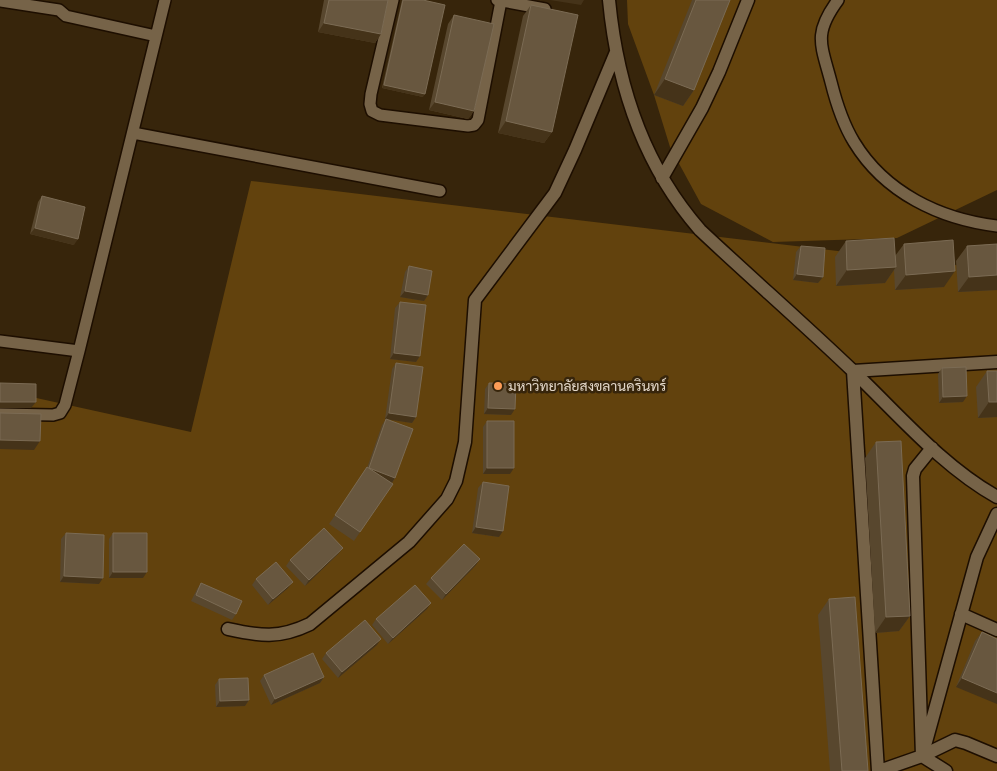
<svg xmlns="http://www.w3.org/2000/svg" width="997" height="771" viewBox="0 0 997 771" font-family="Arial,Sarabun,sans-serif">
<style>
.green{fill:#62420d}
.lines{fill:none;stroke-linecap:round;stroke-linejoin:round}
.service-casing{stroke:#1d0e00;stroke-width:14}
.minor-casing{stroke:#1d0e00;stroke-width:15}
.service{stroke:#766348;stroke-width:11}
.minor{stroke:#766348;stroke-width:12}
.wall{fill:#58472e}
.shaded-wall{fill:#453319}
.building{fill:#68573f;stroke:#7b6b54}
.poi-dot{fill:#fd9c57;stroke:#37250b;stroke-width:2}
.labels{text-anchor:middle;stroke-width:5;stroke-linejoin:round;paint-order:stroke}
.poi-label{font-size:14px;fill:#e4d8ca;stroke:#37250b;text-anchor:start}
</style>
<rect width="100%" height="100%" fill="#37250b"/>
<path class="green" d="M627,0h370v190l-100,48 -124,4 -72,-38 -31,-57 -16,-52 -26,-71z
M251,181l746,89v501h-997v-381l191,42z"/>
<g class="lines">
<g class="service-casing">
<path id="service" d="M393,0l-22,94 -1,10 2,7 8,4 88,11 6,-1 4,-5 23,-119
M497,0l48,9
M838,0c-25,34 -17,44 -7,82 5,20 12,42 23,60 31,51 86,77 143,84
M0,1l59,9 7,6 90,20
M133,133l307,58
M0,341l79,10
M0,414l53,1 7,-2 5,-8 14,-54 86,-351"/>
</g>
<g class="minor-casing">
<path id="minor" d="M609,0c8,84 35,166 91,230 51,48 104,94 154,142 46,44 88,94 143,125
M662,178l40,-70 17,-36 29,-72
M932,448l-17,21 -2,7 9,280 24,15
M961,614l36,16
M228,629c32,7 51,10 82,-5l99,-82 38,-43 9,-18 9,-39 10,-142 80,-107 20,-43 41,-98
M926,742l51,-185 20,-43
M878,771l-25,-400 144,-9
M879,771l43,-15 33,-16 11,3 31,13"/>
</g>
<use href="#service" class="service"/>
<use href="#minor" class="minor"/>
</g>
<path class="wall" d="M324,0h64l-7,34 -6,9 -57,-11z
M402,0h21v97l-41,-9z
M692,0h38l-36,90 -11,16 -29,-11z
M531,5l21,127 -8,11 -46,-10 25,-117z
M454,15l20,96 -6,8 -39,-9 19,-86z
M42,196l32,49 -44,-11 8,-32z
M846,241l49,15 9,-12 40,43 -49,3 -1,-20 -9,13 -49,3 -1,-29z
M997,244v46l-39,2 -2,-31 11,-15z
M801,246l22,31 -5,6 -25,-3 3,-28z
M409,266l19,29 -4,6 -24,-4 5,-25z
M400,302l20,54 -4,6 -26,-3 5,-51z
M396,363l20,54 -4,6 -25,-4 8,59 -3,5 1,1 -39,57 -25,-17 38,-56 15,-43 4,-6h-1l7,-50z
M942,368l21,34 -24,1 -1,-29z
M987,371h10v46l-19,1 -2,-31z
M489,383l22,32 -27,-1 1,-25z
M487,421l23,53h-27v-47z
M876,442l34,174 -11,15 -24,2 -10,-175z
M483,482l16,55 -27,-4 6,-45z
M66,533l33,51 -39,-2 1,-43z
M113,533l30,45h-34v-39z
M343,548l-5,6 -33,32 -19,-20 4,-6z
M476,565l-34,35 -16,-16 5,-6z
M256,579l32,9 -20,17 -16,-20z
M201,583l35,31 -4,6 -41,-19 6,-12z
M829,599l39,172h-38l-12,-156z
M427,609l-39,35 -16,-19 4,-6z
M982,632l15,7 -41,48 19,-46z
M377,645l-39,33 -16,-19 4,-6z
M264,675l60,2 -4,6 -49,22 -11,-24z
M219,679l30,21 -4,6 -29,1 -1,-22z"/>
<path class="shaded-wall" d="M550,0h34l-3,5z
M324,23l57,11 -6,9 -57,-11z
M665,79l29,11 -11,16 -29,-11z
M384,85l41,9 -2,3 -41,-9z
M435,102l39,9 -6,8 -39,-9z
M506,121l46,11 -8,11 -46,-10z
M35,228l43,11 -4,6 -44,-11z
M896,267l-11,16 -49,3 11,-16z
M955,271l-11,16 -49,3 11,-15z
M797,274l26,3 -5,6 -25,-3z
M997,275v15l-39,2 11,-15z
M405,291l23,4 -4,6 -24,-4z
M394,353l26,3 -4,6 -26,-3z
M967,396l-4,6 -24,1 4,-6z
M0,402h36l-5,6h-31z
M989,402h8v15l-19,1z
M488,408l27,1 -4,6 -27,-1z
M389,413l27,4 -4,6 -27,-4z
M0,440l40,1 -6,9 -34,-1z
M369,468l26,10 -4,6z
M487,468h27l-4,6h-27z
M476,527l27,4 -4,6 -27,-4z
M343,548l-5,6 -33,32 4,-6z
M480,559l-4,6 -34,35 4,-6z
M113,572h34l-4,6h-34z
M64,576l39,2 -4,6 -39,-2z
M293,582l-5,6 -20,17 5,-6z
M431,603l-4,6 -39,35 5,-6z
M910,616l-11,15 -24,2 11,-16z
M381,639l-4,6 -39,33 4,-6z
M324,677l-4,6 -49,22 4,-6z
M962,678l35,15v11l-41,-17z
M249,700l-4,6 -29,1 4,-6z"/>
<path class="building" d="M329,0h59l-7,34 -57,-11z
M403,0h20l22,5 -20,89 -41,-9z
M696,0h34l-36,90 -29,-11z
M531,5l47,10 -26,117 -46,-11z
M454,15l40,9 -20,87 -39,-9z
M42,196l43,11 -7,32 -43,-11z
M894,238l2,29 -49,3 -1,-29z
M953,240l2,31 -49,4 -2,-31z
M997,244v31l-28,2 -2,-31z
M801,246l24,2 -2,29 -26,-3z
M409,266l23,5 -4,24 -23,-4z
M400,302l26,3 -6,51 -26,-3z
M396,363l27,4 -7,50 -27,-4z
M966,367l1,29 -24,1 -1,-29z
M987,371h10v31h-8z
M0,383l36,1v18h-36z
M489,383l27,1 -1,25 -27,-1z
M0,413l41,1 -1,27 -40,-1z
M386,419l27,10 -18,49 -26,-10z
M487,421h27v47h-27z
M901,441l9,175 -24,1 -10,-175z
M367,467l26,17 -33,48 -25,-17z
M483,482l26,4 -6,45 -27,-4z
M324,528l19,20 -34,32 -19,-20z
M66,533l38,2 -1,43 -39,-2z
M113,533h34v39h-34z
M464,544l16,15 -34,35 -15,-16z
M276,562l17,20 -20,17 -17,-20z
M201,583l41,18 -6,13 -40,-19z
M415,585l16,18 -38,35 -17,-19z
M855,597l13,174h-26l-13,-172z
M365,620l16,19 -39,33 -16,-19z
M982,632l15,7v54l-35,-15z
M313,653l11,24 -49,22 -11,-24z
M248,678l1,22 -29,1 -1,-22z"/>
<circle class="poi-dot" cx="498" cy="386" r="5"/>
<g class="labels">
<g class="poi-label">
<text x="508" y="391">มหาวิทยาลัยสงขลานครินทร์</text>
</g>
</g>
</svg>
